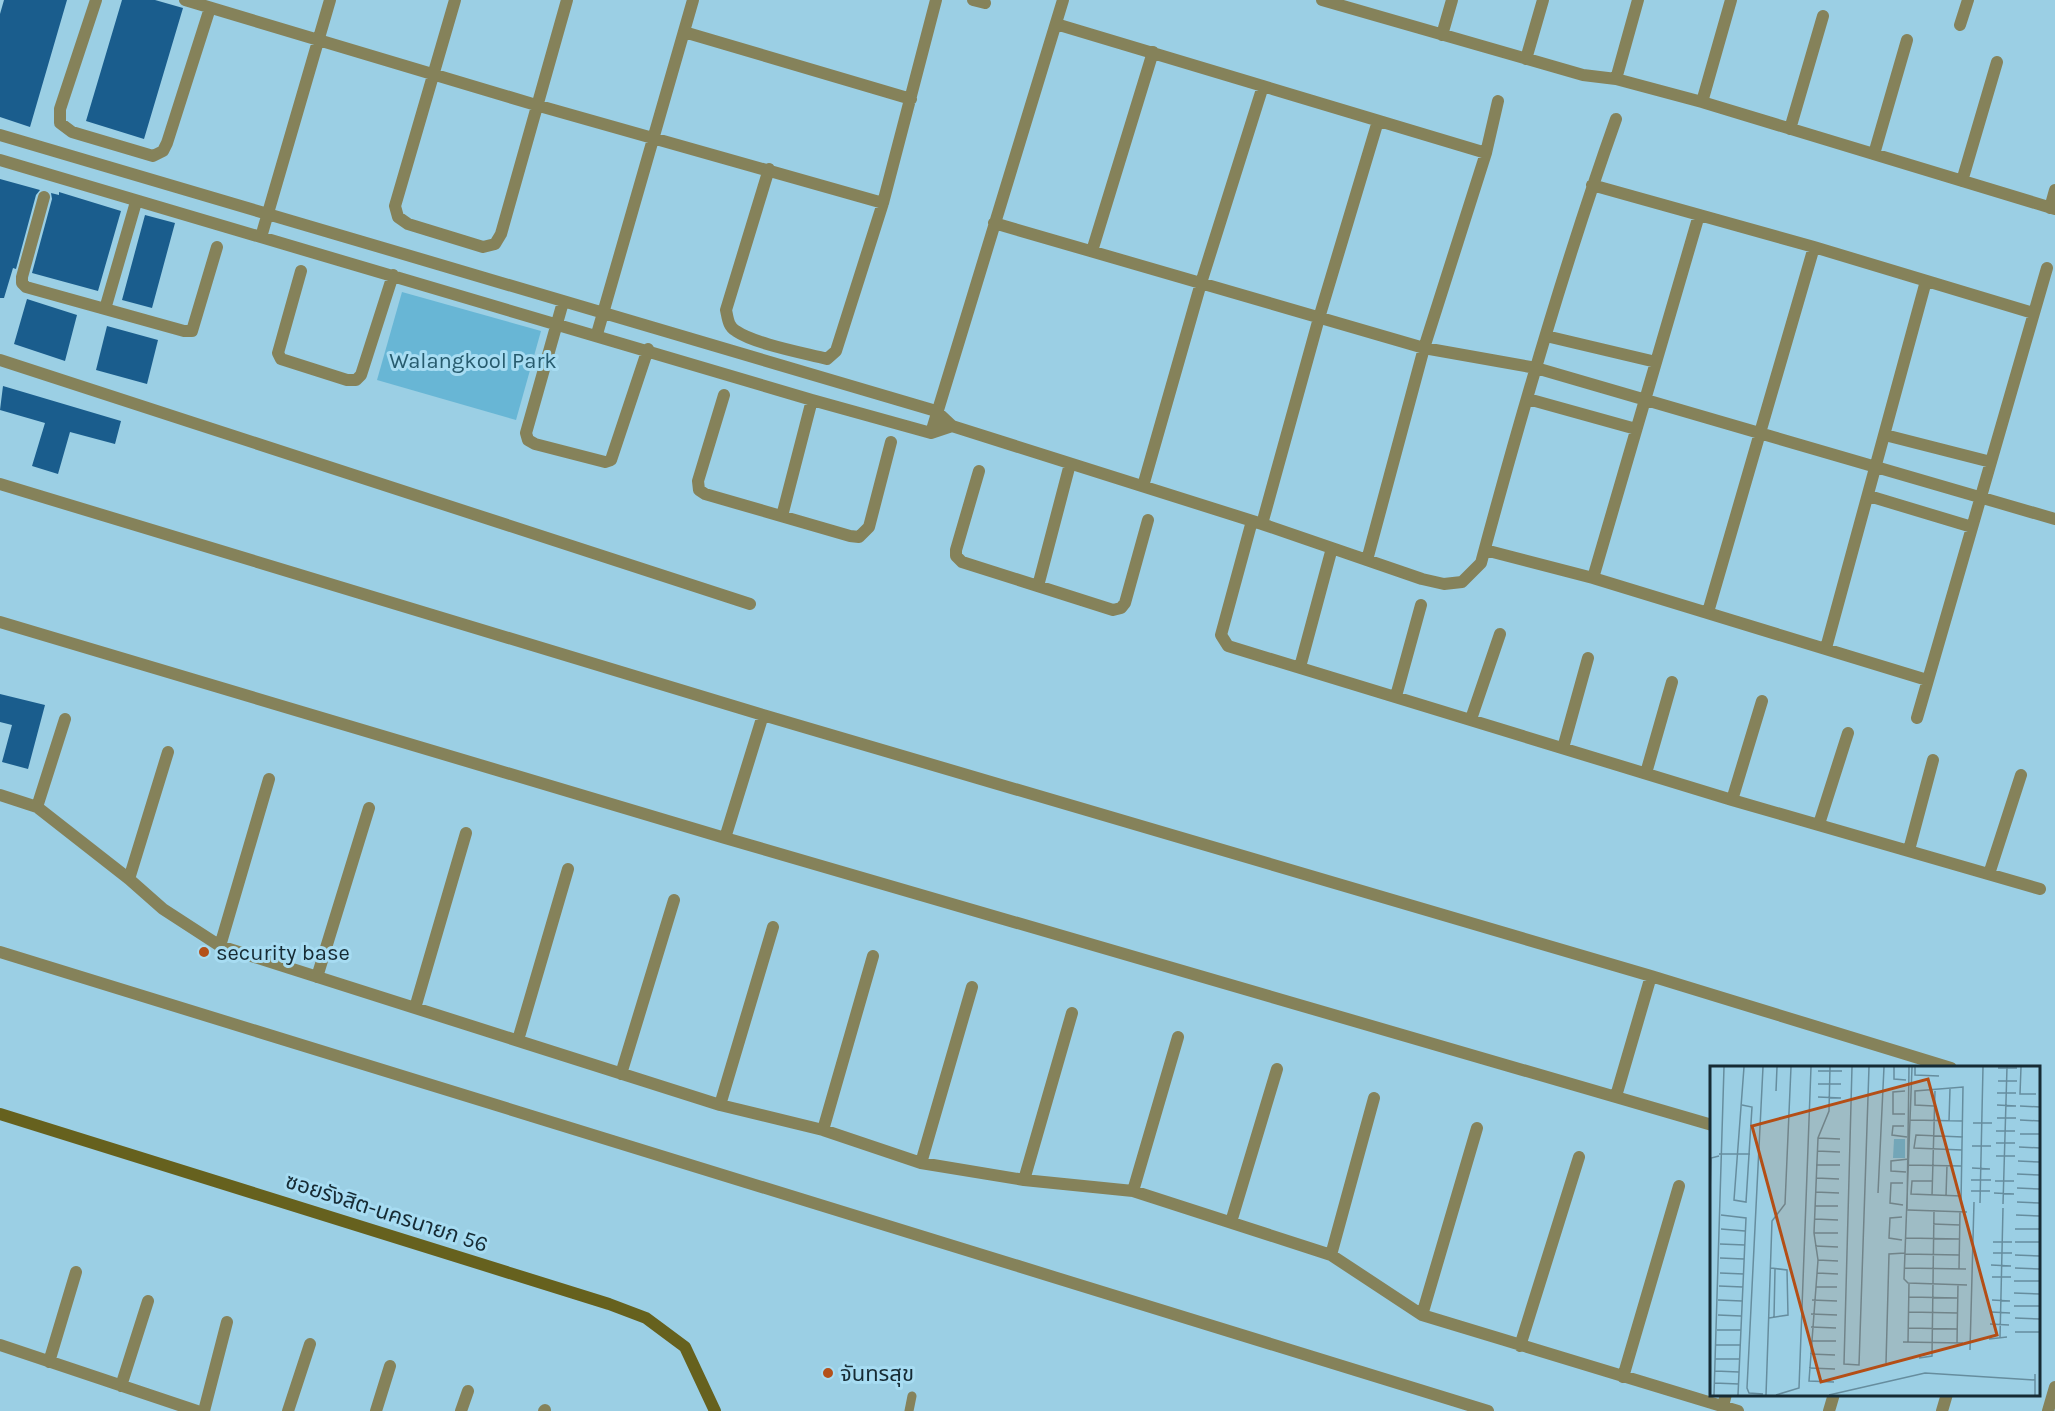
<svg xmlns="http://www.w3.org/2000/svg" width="2055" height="1411" viewBox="0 0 2055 1411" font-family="Karla,'Noto Sans Thai',sans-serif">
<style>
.green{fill:#68b6d5}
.building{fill:#1a5d8d}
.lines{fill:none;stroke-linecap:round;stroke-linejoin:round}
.lane{stroke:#85825a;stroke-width:9}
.street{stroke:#85825a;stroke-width:12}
.secondary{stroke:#66611e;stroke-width:12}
.poi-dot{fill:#b4511a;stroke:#a7dcf2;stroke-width:2}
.labels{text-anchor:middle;stroke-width:6;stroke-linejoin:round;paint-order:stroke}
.park-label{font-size:22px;fill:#275b6e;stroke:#a7dcf2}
.poi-label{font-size:22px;fill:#162b34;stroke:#a7dcf2;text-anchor:start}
.street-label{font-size:22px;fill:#162b34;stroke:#a7dcf2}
.inset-road{fill:none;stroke:#668d9e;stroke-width:1.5}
.view{fill:#b44e16;fill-opacity:0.15;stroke:#b44e16;stroke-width:3}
.inset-edge{fill:none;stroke:#162b34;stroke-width:3}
</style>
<rect width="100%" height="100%" fill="#9bcfe4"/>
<path class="green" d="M402,292l139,39 -25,89 -139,-40z"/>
<path class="building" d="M4,0h63l-37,127 -30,-10v-103z
M122,0h33l28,8 -39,131 -58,-18z
M0,179l40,11 -4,5 -20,74 -3,-1 -9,30h-4z
M59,192l62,19 -23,80 -66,-18 20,-74 -1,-6 8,2z
M145,215l30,8 -23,85 -30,-8z
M27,299l50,16 -12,46 -51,-17z
M107,326l51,14 -11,44 -51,-14z
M3,386l118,35 -6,23 -45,-12 -12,42 -26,-8 13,-43 -45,-13z
M0,694l45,11 -17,64 -26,-7 10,-37 -12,-3z"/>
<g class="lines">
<path class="lane" d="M909,1411l3,-15"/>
<path class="street" d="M96,0l-36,109v14l12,9 81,24 10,-5 4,-8 43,-135
M185,0l351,105 347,98
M455,0l-60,206 3,11 10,7 75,23 12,-3 6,-10 66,-234
M973,0l12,3
M1322,0l261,75 33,4 86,23 353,107
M1056,24l430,129
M1960,25l8,-25
M684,32l227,67
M1442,35l10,-35
M1526,59l17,-59
M1616,79l22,-79
M1702,102l29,-102
M1790,129l33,-113
M0,135l936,276 16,15 310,98 160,55 22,5 18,-2 19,-19c40,-149 83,-298 135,-444
M1874,154l33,-114
M0,160l812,240 119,33 21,-7
M769,169l-43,141c2,9 2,16 10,21 19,13 68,22 91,28l9,-8 47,-148 53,-203
M1962,181l35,-119
M1592,185l222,62 219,66
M44,197l-22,80v6l4,4 158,44h8l25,-84
M2050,208l5,-18
M994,223l430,125 112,20 519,151
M261,237l69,-237
M1092,251l61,-199
M301,271l-23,82 3,6 66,21h9l5,-5 32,-100
M563,302l-37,131 2,7 7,4 70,18 6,-2 37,-111
M105,309l31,-107
M597,334l96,-334
M1546,336l110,26
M0,360l750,244
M724,395l-26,86 1,9 6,4 145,42 9,1 10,-10 22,-85
M1528,399l108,30
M931,433l132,-433
M1885,435l106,27
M979,471l-23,79v6l6,6 151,48 8,-2 4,-5 23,-83
M0,484l763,231 888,261 300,92
M1143,486l58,-203 62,-197
M1869,496l103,31
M782,516l30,-116
M1252,521l-31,114 7,11 504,154 308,89
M1262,524l57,-206 59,-197
M1485,550l108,28 334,102
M1367,560l57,-212 62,-195 12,-52
M1593,578l106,-363
M1038,586l32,-122
M1708,612l106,-365
M0,622l725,216 987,287
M1826,648l100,-367
M1300,667l32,-119
M1396,696l25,-91
M1917,718l130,-450
M1471,719l29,-85
M1563,748l25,-90
M1646,773l26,-91
M0,795l37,12 92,72 34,30 57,37 500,159 103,25 98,33 103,17 109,11 198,64 91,60 316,96
M1732,800l30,-99
M37,807l28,-88
M1819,824l29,-91
M725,838l38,-123
M1909,850l24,-90
M1989,874l32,-99
M129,879l39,-127
M220,946l49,-167
M0,952l1488,459
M317,977l52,-169
M415,1008l51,-175
M518,1040l50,-171
M621,1074l53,-174
M1616,1096l35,-120
M720,1105l53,-178
M823,1130l50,-174
M921,1163l51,-176
M1024,1180l48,-167
M1133,1191l45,-154
M1231,1222l46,-153
M1331,1255l43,-157
M1422,1315l55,-187
M0,1345l197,66
M1520,1346l59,-189
M49,1362l27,-90
M1623,1377l56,-191
M121,1386l27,-85
M1723,1406l3,-12
M204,1411l23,-89
M288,1411l22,-67
M376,1411l14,-45
M461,1411l7,-20
M544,1411l1,-1
M1829,1411l5,-17
M1942,1411l5,-17
M2048,1411l7,-24"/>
<path class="secondary" d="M0,1114l609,190 37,14 39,29 30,64"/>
</g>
<g class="poi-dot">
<circle cx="204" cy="952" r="6"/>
<circle cx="828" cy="1373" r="6"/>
</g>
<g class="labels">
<g class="park-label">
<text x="473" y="368">Walangkool Park</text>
</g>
<g class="poi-label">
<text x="216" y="960">security base</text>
<text x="840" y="1381">จันทรสุข</text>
</g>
<g class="street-label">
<text transform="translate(387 1212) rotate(18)" y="8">ซอยรังสิต-นครนายก 56</text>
</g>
</g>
<g transform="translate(1710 1066)">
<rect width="330" height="330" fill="#9bcfe4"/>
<path d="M184,73h11v19h-12z" fill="#68b6d5"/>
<path class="inset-road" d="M53,1l-16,321 2,5 14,1M120,1l-1,44 -11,27 -4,95 4,27 -9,121 25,1M142,1l-8,297 15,1 10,-298M184,1v12l12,1M202,1l-8,212 4,4 59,2M205,1v8l24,1M311,1l-1,27h16M288,2h19M108,5h24M288,15h19M108,18h23M66,25l1,-24M287,27h19M108,31l23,1M32,39l10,2 -6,95 -12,-2 10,-133M287,39l19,1M224,40l-19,-1v-14l48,-4 -2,115M310,40l20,1M195,48h-12v-22l12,-1M287,52h19M200,54l53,1M310,54l20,1M239,55l1,-32M263,57h19M194,60h-11l-1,9 15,2M286,65h19M310,68h20M108,72l22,1M286,77h19M262,80h19M309,81l21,1M252,84l-48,-2 2,-13 47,2M107,85l23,1M9,88h31M286,90h19M308,95l22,1M106,99h24M197,99l55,1M262,102l18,1M196,106l-15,-1v-10l18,-2M307,108l23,1M106,112l23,1M261,114h20M223,115h-21l-1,13 50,2M285,115h19M307,122l23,1M261,125h19M105,126l24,1M168,127l6,-126M284,127l20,1M0,128l1,-36 8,-2M222,130l3,-105M236,130l1,-31M307,136l23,1M270,137l3,-136M293,138l4,-137M193,139l-13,-2 1,-20h12M105,140h23M198,144l59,2M197,145l2,-144M11,149l25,3 -8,177M306,149l24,1M105,153l23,1M223,158l27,1M11,163l24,2M305,163h25M104,167h24M196,172l54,1M192,174l-13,-2 1,-20 12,-1M283,176h19M305,176h25M10,178l25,1M105,180l23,1M283,187h19M195,188l54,1M305,189l25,1M10,192l24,1M108,194l20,1M281,199l20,1M194,202l62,1M305,202l25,1M249,203l1,-57M10,207l24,1M107,207l21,1M282,211h19M304,215h26M9,220l24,1M106,221h21M304,227l26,1M199,231l49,1M8,234l24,1M102,234l25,1M282,234l18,1M304,240h26M199,246l49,1M281,246l19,1M101,248l26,1M8,249l23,1M59,252l19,-3 -1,-45 -16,-2M64,252l1,-49M305,252l25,1M280,258l19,1M101,261l25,1M198,262l50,1M7,264h24M305,266h25M290,272l3,-130M279,273l18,-2M101,275h25M193,276l60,1M198,276l1,-59M247,277l1,-59M6,279h25M260,284l4,-148M100,288l25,1M209,292l13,-2 2,-146M5,293h25M176,297l3,-109 16,-1M99,302l26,1M5,305l24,1M4,317l25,1M4,329l10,-328M56,329l6,-174 13,-17 6,-137M66,329l23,-7 12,-321M119,329l96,-22 110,7M325,329v-21"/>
<path class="view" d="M218,13l69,256 -176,47 -69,-256z"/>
<rect width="330" height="330" class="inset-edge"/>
</g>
</svg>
